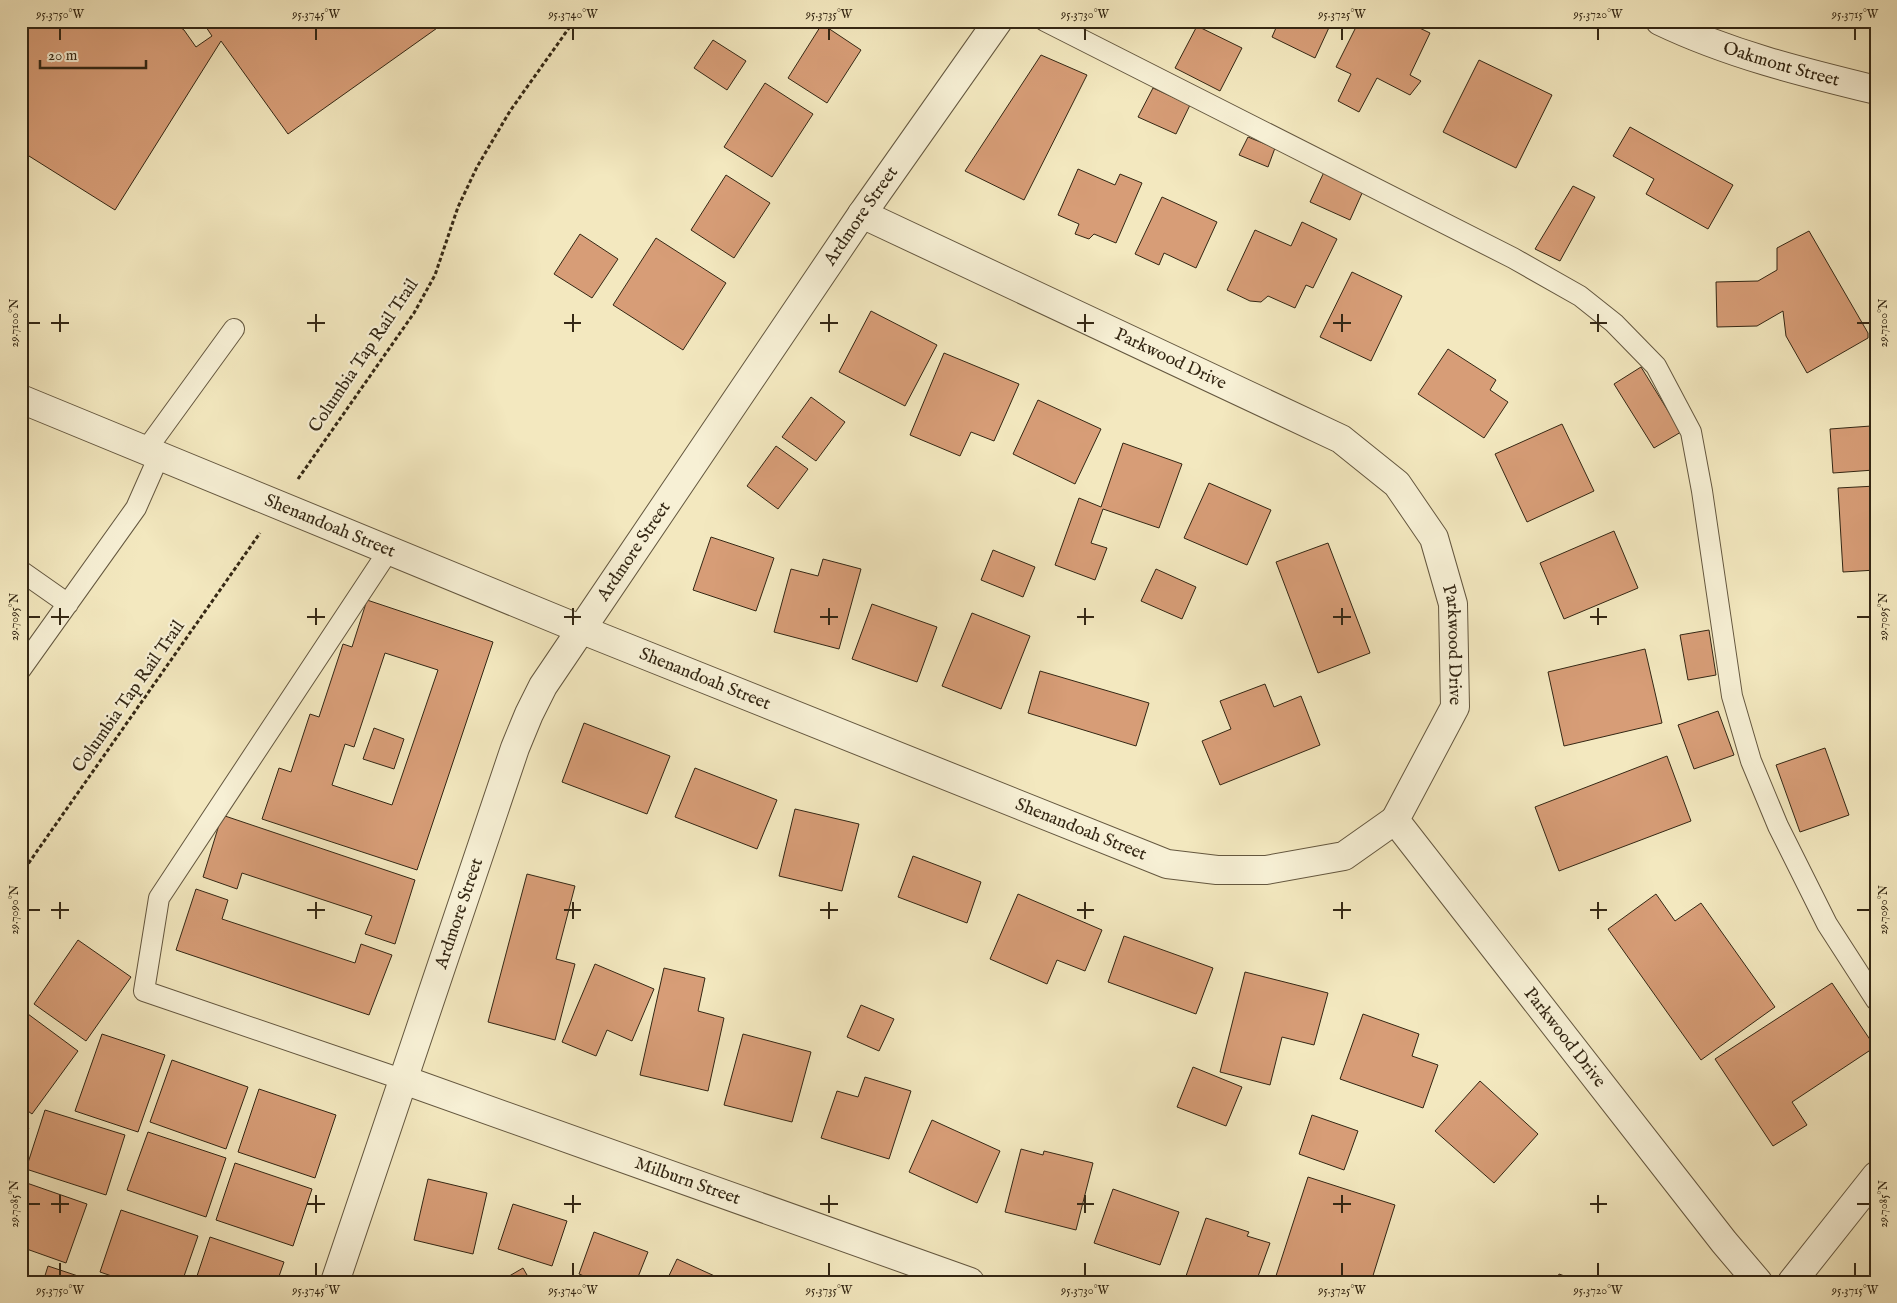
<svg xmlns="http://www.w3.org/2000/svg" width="1897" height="1303" font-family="'IM FELL English',serif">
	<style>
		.building { fill: #d79d77; stroke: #342714; fill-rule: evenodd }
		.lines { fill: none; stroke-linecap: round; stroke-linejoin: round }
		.service-casing { stroke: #64573f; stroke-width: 22 }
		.minor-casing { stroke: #64573f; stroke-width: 30 }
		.path { stroke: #342714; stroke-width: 3; stroke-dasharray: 4 2.5; stroke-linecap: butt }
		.service { stroke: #f7f0d5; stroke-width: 20 }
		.minor { stroke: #f7f0d5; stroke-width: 28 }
		.ticks { fill: none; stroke: #342714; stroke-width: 2 }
		.labels { text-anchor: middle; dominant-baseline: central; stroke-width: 4.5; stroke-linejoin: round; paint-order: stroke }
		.street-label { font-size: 18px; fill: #342714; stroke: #f7f0d5 }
		.neatline { fill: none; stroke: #342714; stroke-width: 2 }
		.ticks-label { font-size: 12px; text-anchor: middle; fill: #342714 }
	</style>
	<rect width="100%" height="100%" fill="#f3e8bf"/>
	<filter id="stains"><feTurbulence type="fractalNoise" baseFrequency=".004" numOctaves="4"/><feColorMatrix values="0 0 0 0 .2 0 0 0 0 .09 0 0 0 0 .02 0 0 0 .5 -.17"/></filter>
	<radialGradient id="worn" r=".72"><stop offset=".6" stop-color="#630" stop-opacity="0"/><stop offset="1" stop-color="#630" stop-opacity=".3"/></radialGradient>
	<path class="building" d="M21 21H171L184 30 196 47 212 36 202 21H447L288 134 221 41 115 210 21 151Z
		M1279 21H1332L1315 58 1272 37Z
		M1359 21H1405L1430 33 1410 75 1421 81 1410 95 1377 78 1359 112 1338 101 1351 74 1336 67Z
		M822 24 861 50 827 103 788 78Z
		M1197 26 1242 48 1220 91 1175 68Z
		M713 40 746 61 727 90 694 68Z
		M1041 55 1087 75 1024 200 965 171Z
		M1479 60 1552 95 1516 168 1443 132Z
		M765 83 813 114 772 177 724 147Z
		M1153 88 1190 105 1176 134 1138 117Z
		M1630 127 1733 185 1708 229 1646 194 1654 179 1613 156Z
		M1248 137 1275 148 1268 167 1239 155Z
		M1078 169 1115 185 1120 174 1142 183 1116 243 1094 234 1089 239 1075 234 1079 224 1058 215Z
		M1324 172 1363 191 1350 220 1310 202Z
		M726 175 770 203 734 258 691 230Z
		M1573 186 1595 197 1560 261 1535 249Z
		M1162 197 1217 222 1196 268 1164 253 1159 265 1135 254Z
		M1302 222 1337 239 1313 288 1306 285 1295 308 1268 296 1261 302 1250 301 1227 290 1255 230 1291 246Z
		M1809 231 1868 333V338L1807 373 1786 336 1783 311 1757 326 1717 327 1716 282 1758 281 1777 270V248Z
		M580 234 618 259 592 298 554 274Z
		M656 238 726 283 683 350 613 305Z
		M1352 272 1402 296 1371 361 1320 337Z
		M871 311 937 345 905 406 839 372Z
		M1448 349 1496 380 1490 390 1508 402 1484 438 1418 394Z
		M944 353 1019 384 994 441 971 432 960 456 910 435Z
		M1641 367 1681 432 1654 448 1614 384Z
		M811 397 845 422 816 461 782 437Z
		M1038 400 1101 429 1075 484 1013 454Z
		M1562 424 1594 491 1527 522 1495 454Z
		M1871 426 1874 470 1833 473 1830 429Z
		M1123 443 1182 464 1159 528 1103 509 1091 543 1107 548 1095 580 1055 565 1079 498 1101 507Z
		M776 446 808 469 778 509 747 486Z
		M1209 483 1271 510 1247 565 1184 538Z
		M1876 486V570L1843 572 1838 488Z
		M1614 531 1638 588 1564 619 1540 563Z
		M711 537 774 558 756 611 693 590Z
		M1328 543 1370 653 1318 673 1276 562Z
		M993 550 1035 567 1023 597 981 580Z
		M823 559 861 569 839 649 774 632 791 569 818 576Z
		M1156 569 1196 587 1182 619 1141 601Z
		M367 600 493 642 417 870 262 819 279 768 291 772 310 714 319 717 343 644 352 647ZM385 653 438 670 392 805 332 785 345 744 354 747Z
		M872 604 937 627 917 682 852 659Z
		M972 613 1030 636 1001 709 942 686Z
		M1709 630 1716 675 1688 680 1680 635Z
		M1645 649 1662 723 1564 746 1548 672Z
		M1040 671 1149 703 1136 746 1028 713Z
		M1265 684 1274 707 1301 696 1320 745 1220 785 1202 741 1231 729 1220 701Z
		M1718 711 1734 755 1694 769 1678 725Z
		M584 723 670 756 647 814 562 782Z
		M374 728 404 739 394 769 363 759Z
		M1825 748 1849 815 1800 832 1776 765Z
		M1667 756 1691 821 1559 871 1535 807Z
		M695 768 777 800 757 849 675 817Z
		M795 809 859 824 842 891 779 876Z
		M222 815 415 880 395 944 365 934 372 916 242 873 237 889 203 877Z
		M913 856 981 882 967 923 898 897Z
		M527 874 575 886 556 959 575 964 555 1040 488 1022Z
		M196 889 228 900 222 919 355 963 361 944 392 955 369 1015 176 950Z
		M1018 894 1102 930 1085 971 1057 960 1047 984 990 959Z
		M1656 894 1675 921 1701 903 1775 1007 1701 1060 1608 929Z
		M1124 936 1213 968 1196 1014 1108 982Z
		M78 940 131 977 86 1041 34 1004Z
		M595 964 654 989 632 1041 607 1030 596 1056 562 1042Z
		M664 968 705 978 698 1011 724 1018 708 1091 640 1075Z
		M1245 972 1328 993 1314 1045 1282 1037 1270 1085 1220 1072Z
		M1832 983 1875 1047 1792 1102 1807 1125 1773 1146 1715 1059Z
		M861 1005 894 1019 879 1051 847 1037Z
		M28 1014 78 1051 32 1114 21 1106V1023Z
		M1363 1014 1419 1034 1412 1056 1438 1065 1423 1108 1340 1079Z
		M102 1034 165 1055 138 1132 75 1111Z
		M743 1034 811 1052 792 1122 724 1105Z
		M172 1060 248 1087 226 1149 150 1122Z
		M1193 1067 1242 1087 1226 1126 1177 1107Z
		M865 1077 911 1091 889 1159 821 1138 837 1091 858 1097Z
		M1480 1081 1538 1134 1494 1183 1435 1131Z
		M259 1089 336 1115 315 1178 238 1152Z
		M45 1110 125 1135 106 1195 26 1169Z
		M1312 1115 1358 1131 1344 1170 1299 1154Z
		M932 1120 1000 1151 977 1203 909 1172Z
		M21 1123 29 1128 21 1139Z
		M148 1132 226 1158 206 1217 127 1190Z
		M1021 1149 1043 1155 1044 1151 1093 1163 1076 1230 1005 1212Z
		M235 1163 312 1189 293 1246 216 1220Z
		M1308 1177 1395 1205 1371 1282H1274Z
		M428 1179 487 1193 473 1254 414 1240Z
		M21 1181 87 1204 66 1263 21 1247Z
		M1113 1189 1179 1212 1160 1265 1094 1243Z
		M513 1204 567 1221 552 1266 498 1249Z
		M121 1210 198 1236 182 1282H129L100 1272Z
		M1206 1218 1249 1232 1247 1236 1270 1243 1256 1282H1204L1186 1276Z
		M594 1232 648 1252 636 1282H599L579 1274Z
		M210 1237 284 1262 277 1282H195Z
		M677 1259 728 1282H666Z
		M48 1266 96 1282H43Z
		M523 1268 531 1282H499Z
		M1559 1274 1581 1282H1556Z"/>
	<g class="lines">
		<g class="service-casing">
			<path id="service" d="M1045 21 1513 258 1580 296 1614 323 1656 366 1691 432 1702 491 1732 696 1751 761 1778 826 1827 924 1876 1000
				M146 450 234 329
				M389 550 159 898 144 991 404 1080
				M21 571 68 604
				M21 669 136 508 159 456"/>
		</g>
		<g class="minor-casing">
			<g id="minor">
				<path id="s1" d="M1660 21C1729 54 1802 72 1876 90"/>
				<path id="s2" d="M862 214 1341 439 1397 484 1434 538 1453 604 1455 707 1395 820 1724 1242 1758 1282"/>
				<path id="s3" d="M21 399 580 629 1167 864 1217 870H1266L1344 856 1395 820"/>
				<path id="s4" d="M404 1080 970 1282"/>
				<path id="s5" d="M335 1282 515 748 529 714 543 686 862 214 998 21"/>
				<path d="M1792 1282 1876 1176"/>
			</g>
		</g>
		<path class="path" d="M298 479 414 313 435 275 458 207 477 167 510 111 574 21
			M21 874 260 533"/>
		<use href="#service" class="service"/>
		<use href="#minor" class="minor"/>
	</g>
	<path class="ticks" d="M60 28V40M316 28V40M573 28V40M829 28V40M1085 28V40M1342 28V40M1598 28V40M1855 28V40M60 314V332M316 314V332M573 314V332M829 314V332M1085 314V332M1342 314V332M1598 314V332M28 323H40M51 323H69M307 323H325M564 323H581M820 323H838M1077 323H1094M1333 323H1351M1590 323H1607M1857 323H1870M60 608V625M316 608V625M573 608V625M829 608V625M1085 608V625M1342 608V625M1598 608V625M28 617H40M51 617H69M307 617H325M564 617H581M820 617H838M1077 617H1094M1333 617H1351M1590 617H1607M1857 617H1870M60 902V919M316 902V919M573 902V919M829 902V919M1085 902V919M1342 902V919M1598 902V919M28 910H40M51 910H69M307 910H325M564 910H581M820 910H838M1077 910H1094M1333 910H1351M1590 910H1607M1857 910H1870M60 1195V1213M316 1195V1213M573 1195V1213M829 1195V1213M1085 1195V1213M1342 1195V1213M1598 1195V1213M28 1204H40M51 1204H69M307 1204H325M564 1204H581M820 1204H838M1077 1204H1094M1333 1204H1351M1590 1204H1607M1857 1204H1870M60 1263V1276M316 1263V1276M573 1263V1276M829 1263V1276M1085 1263V1276M1342 1263V1276M1598 1263V1276M1855 1263V1276"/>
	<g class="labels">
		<g class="street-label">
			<text stroke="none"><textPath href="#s1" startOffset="129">Oakmont Street</textPath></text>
			<text stroke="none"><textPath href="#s5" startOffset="1199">Ardmore Street</textPath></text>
			<text transform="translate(364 356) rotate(-56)">Columbia Tap Rail Trail</text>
			<text stroke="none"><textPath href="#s2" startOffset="341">Parkwood Drive</textPath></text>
			<text stroke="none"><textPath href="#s3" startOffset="334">Shenandoah Street</textPath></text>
			<text stroke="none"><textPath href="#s5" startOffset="794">Ardmore Street</textPath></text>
			<text stroke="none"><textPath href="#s2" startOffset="776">Parkwood Drive</textPath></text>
			<text stroke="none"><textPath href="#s3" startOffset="739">Shenandoah Street</textPath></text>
			<text transform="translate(129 697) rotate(-55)">Columbia Tap Rail Trail</text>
			<text stroke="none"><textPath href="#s3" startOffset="1144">Shenandoah Street</textPath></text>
			<text stroke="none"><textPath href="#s5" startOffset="389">Ardmore Street</textPath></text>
			<text stroke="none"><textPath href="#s2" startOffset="1242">Parkwood Drive</textPath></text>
			<text stroke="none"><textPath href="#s4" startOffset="301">Milburn Street</textPath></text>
		</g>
	</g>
	<rect width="1897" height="1303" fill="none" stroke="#f3e8bf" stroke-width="55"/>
	<path d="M40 60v8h106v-8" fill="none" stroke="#342714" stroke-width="2.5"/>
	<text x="48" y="60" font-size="15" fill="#342714" stroke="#f7f0d5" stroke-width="4" paint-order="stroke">20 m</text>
	<rect x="28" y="28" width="1842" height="1248" class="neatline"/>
	<g class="ticks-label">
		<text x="60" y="18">95.3750°W</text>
		<text x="316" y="18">95.3745°W</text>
		<text x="573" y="18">95.3740°W</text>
		<text x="829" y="18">95.3735°W</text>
		<text x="1085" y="18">95.3730°W</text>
		<text x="1342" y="18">95.3725°W</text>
		<text x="1598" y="18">95.3720°W</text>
		<text x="1855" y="18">95.3715°W</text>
		<text transform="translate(14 323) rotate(-90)" y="4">29.7100°N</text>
		<text transform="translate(1883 323) rotate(-90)" y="4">29.7100°N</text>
		<text transform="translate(14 617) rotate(-90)" y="4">29.7095°N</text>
		<text transform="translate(1883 617) rotate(-90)" y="4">29.7095°N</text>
		<text transform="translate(14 910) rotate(-90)" y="4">29.7090°N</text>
		<text transform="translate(1883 910) rotate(-90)" y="4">29.7090°N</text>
		<text transform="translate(14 1204) rotate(-90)" y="4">29.7085°N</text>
		<text transform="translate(1883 1204) rotate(-90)" y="4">29.7085°N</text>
		<text x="60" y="1294">95.3750°W</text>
		<text x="316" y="1294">95.3745°W</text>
		<text x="573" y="1294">95.3740°W</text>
		<text x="829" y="1294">95.3735°W</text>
		<text x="1085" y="1294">95.3730°W</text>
		<text x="1342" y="1294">95.3725°W</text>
		<text x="1598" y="1294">95.3720°W</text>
		<text x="1855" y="1294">95.3715°W</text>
	</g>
	<rect width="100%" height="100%" filter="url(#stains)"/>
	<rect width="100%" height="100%" fill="url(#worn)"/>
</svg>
